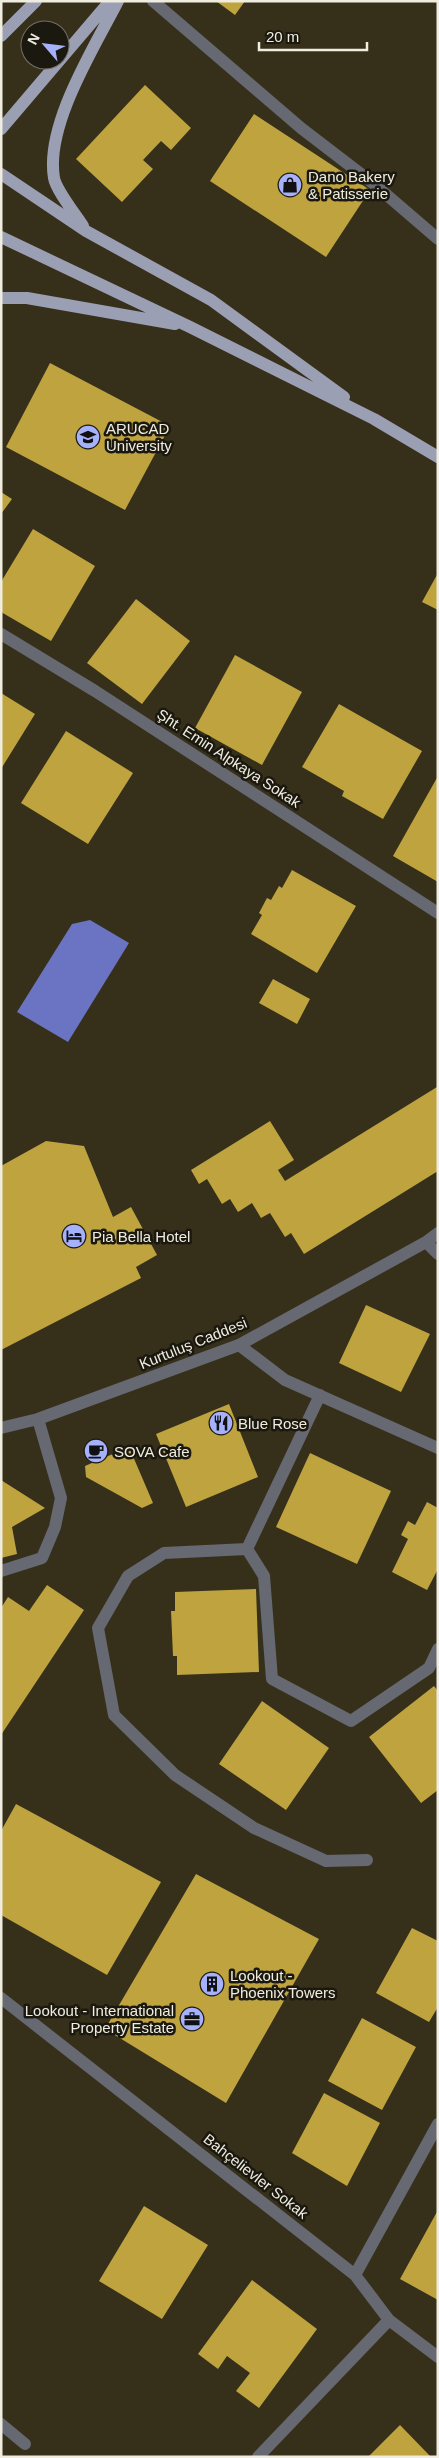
<svg xmlns="http://www.w3.org/2000/svg" width="439" height="2458" font-family="Arial,sans-serif">
	<style>
		.water { fill: #6b74c3 }
		.building { fill: #bea33f }
		.lines { fill: none; stroke-linecap: round; stroke-linejoin: round }
		.minor { stroke: #666872; stroke-width: 12 }
		.major { stroke: #9b9fb3; stroke-width: 12 }
		.labels { text-anchor: middle; dominant-baseline: central; stroke-width: 5; stroke-linejoin: round; paint-order: stroke }
		.poi-label { font-size: 15px; fill: #f0ede0; stroke: #1b180f; text-anchor: start }
		.street-label { font-size: 15px; fill: #f0ede0; stroke: #1b180f }
	</style>
	<rect width="100%" height="100%" fill="#36301b"/>
	<path class="water" d="M90 920 129 943 68 1042 17 1012 72 924Z"/>
	<path class="building" d="M216 1H245L235 15Z
		M145 85 191 128 171 150 161 141 143 160 153 169 122 202 76 159Z
		M254 114 370 190 326 257 210 181Z
		M50 363 170 426 125 510 6 447Z
		M1 492 12 499 1 514Z
		M33 529 95 566 51 641 1 612V582Z
		M438 573V610L422 602Z
		M136 599 190 641 142 704 87 663Z
		M235 655 302 692 262 765 195 728Z
		M1 693 35 714 1 769Z
		M339 704 422 751 383 819 342 796 344 791 302 767Z
		M66 731 133 773 88 844 21 803Z
		M438 776V882L393 856Z
		M292 870 356 906 317 973 251 934 262 915 259 913 267 898 271 900 279 886 282 888Z
		M273 979 310 999 297 1024 259 1003Z
		M437 1087 438 1171 304 1254 291 1233 285 1237 270 1213 261 1218 252 1203 238 1212 230 1199 222 1204 207 1179 199 1184 191 1170 270 1121 294 1160 278 1170 285 1181Z
		M46 1141 84 1146 113 1217 131 1207 157 1255 136 1267 141 1278 1 1350V1166Z
		M366 1305 430 1334 401 1392 339 1363Z
		M229 1404 258 1477 186 1507 156 1434Z
		M129 1447 153 1503 142 1508 86 1477 85 1466Z
		M310 1453 391 1491 357 1564 276 1527Z
		M1 1480 45 1508 12 1527 17 1554 1 1558Z
		M427 1502 438 1508V1569L427 1590 392 1572 408 1539 401 1535 408 1521 415 1525Z
		M47 1585 84 1610 1 1735V1608L8 1597 29 1611Z
		M256 1589 259 1672 177 1675V1656H173L171 1611H175V1592Z
		M434 1686 438 1691V1790L421 1803 369 1737Z
		M262 1701 329 1748 286 1810 219 1764Z
		M16 1804 161 1882 107 1975 1 1915V1831Z
		M196 1874 319 1939 226 2103 105 2029Z
		M412 1928 438 1941V2007L429 2022 376 1993Z
		M362 2018 416 2047 382 2110 328 2081Z
		M324 2093 380 2123 347 2186 292 2153Z
		M144 2206 208 2245 162 2319 99 2281Z
		M438 2210V2300L400 2279Z
		M252 2280 317 2329 259 2408 236 2391 250 2373 227 2356 218 2369 198 2354Z
		M400 2425 431 2457H368Z"/>
	<g class="lines">
		<path class="minor" d="M153 1 301 128 374 184 438 239
			M1 634 95 691 438 913
			M426 1242 438 1254
			M239 1345 285 1380 438 1448
			M320 1395 247 1549 164 1553 128 1576 98 1628 114 1715 175 1775 254 1828 326 1861 367 1860
			M1 1428 38 1419 239 1345 426 1242 438 1233
			M247 1549 264 1576 272 1679 351 1721 429 1668 438 1649
			M1 1571 42 1558 55 1527 61 1498 38 1419
			M1 1998 355 2275 389 2320 438 2357
			M355 2275 438 2124
			M1 2424 25 2444
			M258 2457 389 2320"/>
		<path class="major" d="M1 36 36 1
			M1 129 110 1
			M1 174 86 231 211 300 344 397
			M83 226C76 215 56 190 54 178 45 125 94 48 118 1
			M1 237 190 327 374 419 438 457
			M1 298H27L175 324"/>
	</g>
	<defs>
		<g id="shop-disc" transform="scale(1.25)"><circle r="9.5" fill="#a6b1fc" stroke="#1b180f"/><path d="M-5-2.5h2.3a2.7 3.5 0 0 1 5.4 0H5L5.5 6h-11ZM-1.5-2.5h3a1.5 2.3 0 0 0-3 0Z" fill="#111"/></g>
		<g id="university-disc" transform="scale(1.25)"><circle r="9.5" fill="#a6b1fc" stroke="#1b180f"/><path d="M0-5L7-2L0 1L-7-2ZM-4 1L0 2.5L4 1V4Q0 6-4 4Z" fill="#111"/></g>
		<g id="hotel-disc" transform="scale(1.25)"><circle r="9.5" fill="#a6b1fc" stroke="#1b180f"/><path d="M-6-4.5h1.5V1H6V5H4.5V3h-9V5H-6ZM-4 0a1.8 1.8 0 1 1 3.6 0ZM.5 0V-2.5h3Q6-2.5 6 0Z" fill="#111"/></g>
		<g id="restaurant-disc" transform="scale(1.25)"><circle r="9.5" fill="#a6b1fc" stroke="#1b180f"/><path d="M-5-6h1v4h1v-4h1v4h1v-4h1v5L-1.5 .5V6h-2V.5L-5-1ZM5-6V6H3V1.5H1.5Q1.5-4 5-6Z" fill="#111"/></g>
		<g id="cafe-disc" transform="scale(1.25)"><circle r="9.5" fill="#a6b1fc" stroke="#1b180f"/><path d="M-5.5-4.5H6V0H3Q3 3.5 0 3.5H-2.5Q-5.5 3.5-5.5 0ZM3-3.2v2h1.7v-2ZM-6 4.5H4V6H-6Z" fill="#111"/></g>
		<g id="building-disc" transform="scale(1.25)"><circle r="9.5" fill="#a6b1fc" stroke="#1b180f"/><path d="M-4-6H4V6H1V3H-1V6H-4ZM-2.5-4.3h1.7v1.8h-1.7ZM.8-4.3h1.7v1.8H.8ZM-2.5-1h1.7V.8h-1.7ZM.8-1h1.7V.8H.8Z" fill="#111"/></g>
		<g id="office-disc" transform="scale(1.25)"><circle r="9.5" fill="#a6b1fc" stroke="#1b180f"/><path d="M-6-3h4V-5.5h4V-3h4V5H-6ZM-1-4.5V-3h2v-1.5ZM-6 0V1H6V0Z" fill="#111"/></g>
	</defs>
	<g fill-rule="evenodd">
		<use href="#shop-disc" x="290" y="185"/>
		<use href="#university-disc" x="88" y="437"/>
		<use href="#hotel-disc" x="74" y="1236"/>
		<use href="#restaurant-disc" x="221" y="1423"/>
		<use href="#cafe-disc" x="96" y="1451"/>
		<use href="#building-disc" x="212" y="1984"/>
		<use href="#office-disc" x="192" y="2019"/>
	</g>
	<g class="labels">
		<g class="poi-label">
			<text x="308" y="176">Dano Bakery<tspan x="308" dy="17">&amp; Patisserie</tspan></text>
			<text x="106" y="428">ARUCAD<tspan x="106" dy="17">University</tspan></text>
			<text x="92" y="1236">Pia Bella Hotel</text>
			<text x="238" y="1423">Blue Rose</text>
			<text x="114" y="1451">SOVA Cafe</text>
			<text x="230" y="1975">Lookout -<tspan x="230" dy="17">Phoenix Towers</tspan></text>
			<text x="174" y="2010" text-anchor="end">Lookout - International<tspan x="174" dy="17">Property Estate</tspan></text>
		</g>
		<g class="street-label">
			<text transform="translate(229 758) rotate(33)">Şht. Emin Alpkaya Sokak</text>
			<text transform="translate(193 1343) rotate(-22)">Kurtuluş Caddesi</text>
			<text transform="translate(256 2176) rotate(38)">Bahçelievler Sokak</text>
		</g>
	</g>
	<rect width="439" height="2458" fill="none" stroke="#f0ede0" stroke-width="5"/>
	<g transform="translate(45 45) rotate(298)"><circle r="24" fill="#1b180f" stroke="#706d63"/>
	<path d="M0-4L9 19L0 12L-9 19Z" fill="#a6b1fc"/>
	<text y="-8" font-size="14" font-weight="bold" text-anchor="middle" fill="#f0ede0">N</text>
	</g>
	<path d="M259 42v8h108v-8" fill="none" stroke="#f0ede0" stroke-width="2.5"/>
	<text x="266" y="42" font-size="15" fill="#f0ede0" stroke="#1b180f" stroke-width="4" paint-order="stroke">20 m</text>
</svg>
